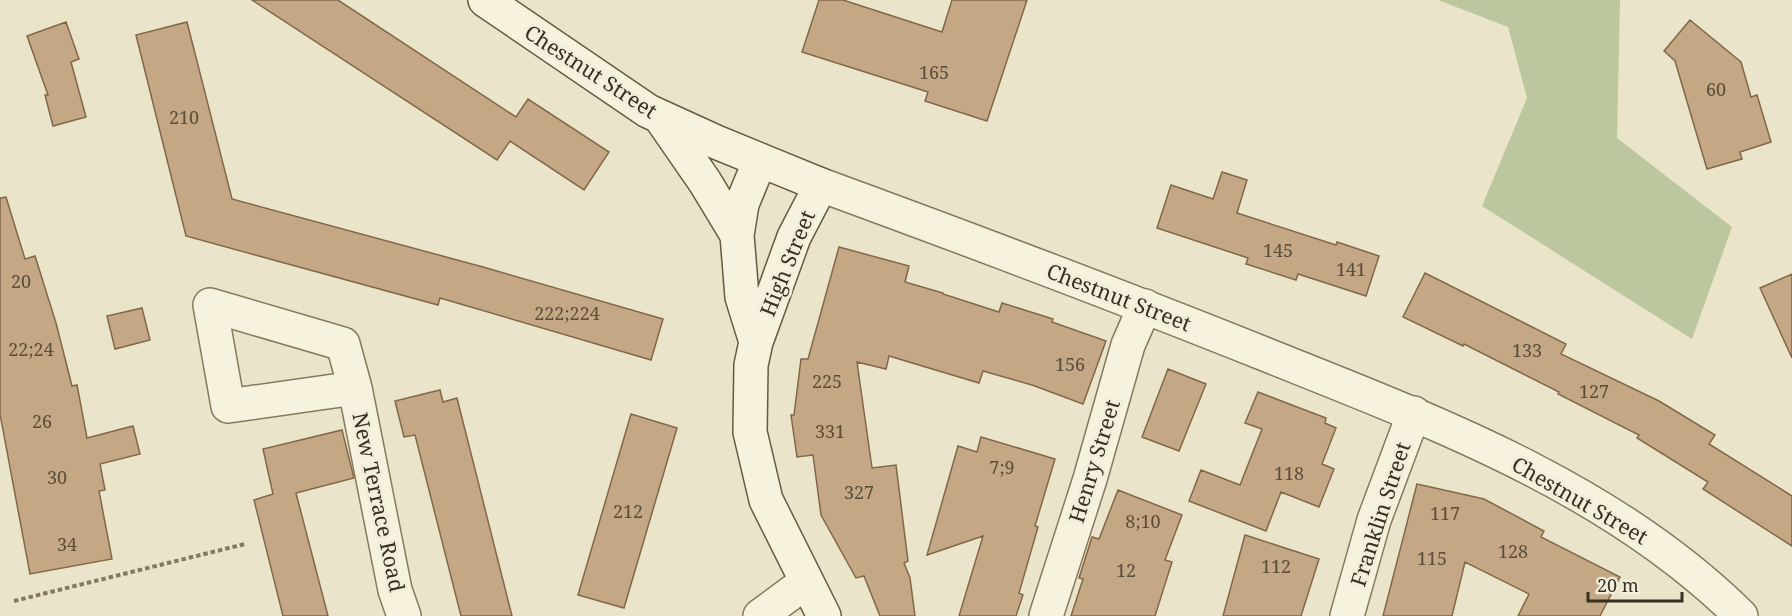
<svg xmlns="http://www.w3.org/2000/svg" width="1792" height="616" font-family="'Noto Serif',serif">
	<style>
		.green { fill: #bdc79f }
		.building { fill: #c4a784; stroke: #826749; stroke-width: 1.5 }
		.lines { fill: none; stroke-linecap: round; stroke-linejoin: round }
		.minor-casing { stroke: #857960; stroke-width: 36 }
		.tertiary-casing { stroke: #857960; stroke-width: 36 }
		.secondary-casing { stroke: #675a43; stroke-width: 36 }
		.path { stroke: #857960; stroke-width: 4; stroke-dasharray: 4.5 3; stroke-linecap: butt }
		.minor { stroke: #f6f2dd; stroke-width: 33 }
		.tertiary { stroke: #f6f2dd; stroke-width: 33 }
		.secondary { stroke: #f6f2dd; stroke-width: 33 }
		.labels { text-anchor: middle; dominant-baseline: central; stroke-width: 6; stroke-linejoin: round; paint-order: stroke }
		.number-label { font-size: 18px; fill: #5a4d3a }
		.street-label { font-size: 21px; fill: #372f22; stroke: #f2eed9 }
	</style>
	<rect width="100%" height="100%" fill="#eae5ca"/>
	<path class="green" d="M1438 0H1620L1617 138 1732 227 1692 339 1482 206 1527 98 1508 27Z"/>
	<path class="building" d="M252 0H338L516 117 528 99 609 152 584 190 510 141 497 160Z
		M819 0H843L942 32 952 0H1027L987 121 925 101 928 92 802 52Z
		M1690 20 1741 62 1751 97 1757 95 1771 142 1740 152 1742 159 1707 169 1675 61 1664 51Z
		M66 22 79 59 71 62 86 117 53 126 45 95H48L27 36Z
		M187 22 232 199 483 267 663 319 651 360 440 298 438 305 186 236 136 35Z
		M1222 172 1247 180 1237 213 1336 245 1337 242 1379 256 1366 296 1298 274 1296 280 1246 264 1248 258 1157 228 1171 185 1213 199Z
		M6 197 25 259 35 256 56 323 72 386 77 385 87 438 133 426 140 454 100 464 105 490 99 491 112 559 30 574 0 414V198Z
		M839 247 909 266 905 282 943 293V294L999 312 1002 303 1053 319 1052 322 1106 341 1083 404 1032 385 983 371 979 383 889 356 886 369 857 362 872 468 896 465 908 561 904 563 910 578 915 616H880L864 576 856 578 821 515 813 455 797 457 791 415H794L801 359H808Z
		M1425 273 1566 344 1561 354 1659 401 1715 435 1709 444 1792 496V546L1703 489 1708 482 1637 438 1639 435 1558 394 1559 392 1464 344 1463 346 1403 317Z
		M1792 274V358L1760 288Z
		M142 308 150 340 115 349 107 316Z
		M1168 369 1206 384 1179 451 1142 437Z
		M440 390 443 402 457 398 512 616H461L415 435 404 437 395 401Z
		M1258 392 1326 418 1325 423 1336 428 1322 464 1334 469 1319 507 1281 492 1266 531 1189 501 1201 470 1240 485 1262 429 1245 423Z
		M631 414 677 428 624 608 578 595Z
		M342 430 354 478 296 493 328 616H283L254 500 273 494 263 449Z
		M981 437 1055 459 1035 526 1038 527 1019 593 1023 595 1016 616H959L983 536 927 555 958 446 977 452Z
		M1417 484 1484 499 1544 531 1541 537 1620 577 1600 616H1518L1529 594 1465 562 1452 616H1383Z
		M1118 490 1182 515 1165 560 1172 562 1155 616H1071L1083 579 1079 578 1092 537 1099 539Z
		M1245 535 1319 559 1301 616H1223Z"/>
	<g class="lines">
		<g class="minor-casing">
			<path id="minor" d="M210 305 343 344 355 388 228 406Z
				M355 388 395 590 404 616
				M1046 616 1090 479 1128 345 1145 306
				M1347 616 1374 520 1414 413"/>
		</g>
		<g class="tertiary-casing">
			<path id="tertiary" d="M821 185C971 240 1120 296 1267 355 1434 422 1611 487 1741 616
				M760 616 806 582"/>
		</g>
		<g class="secondary-casing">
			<path id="secondary" d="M485 0 648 111 716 142 821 185 794 237 756 342 751 365 750 432 766 500 824 616
				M660 117 705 182 737 235
				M756 342 742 297 737 235 742 204 760 160"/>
		</g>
		<path class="path" d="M14 601 245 544"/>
		<use href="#minor" class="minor"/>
		<use href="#tertiary" class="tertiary"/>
		<use href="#secondary" class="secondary"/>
	</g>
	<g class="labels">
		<g class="number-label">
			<text x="934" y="72">165</text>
			<text x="1716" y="89">60</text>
			<text x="184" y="117">210</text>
			<text x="1278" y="250">145</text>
			<text x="1351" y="269">141</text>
			<text x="21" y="281">20</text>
			<text x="567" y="313">222;224</text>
			<text x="31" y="349">22;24</text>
			<text x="1527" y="350">133</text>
			<text x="1070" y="364">156</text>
			<text x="827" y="381">225</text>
			<text x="1594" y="391">127</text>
			<text x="42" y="421">26</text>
			<text x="830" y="431">331</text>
			<text x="1002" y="467">7;9</text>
			<text x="1289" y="473">118</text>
			<text x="57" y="477">30</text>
			<text x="859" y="492">327</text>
			<text x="628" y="511">212</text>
			<text x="1445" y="513">117</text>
			<text x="1143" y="521">8;10</text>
			<text x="67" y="544">34</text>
			<text x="1513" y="551">128</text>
			<text x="1432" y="558">115</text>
			<text x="1276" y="566">112</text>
			<text x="1126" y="570">12</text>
		</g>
		<g class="street-label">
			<text transform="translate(591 71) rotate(33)">Chestnut Street</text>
			<text transform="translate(787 263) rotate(-68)">High Street</text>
			<text transform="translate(1119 297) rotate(21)">Chestnut Street</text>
			<text transform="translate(1094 461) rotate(-73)">Henry Street</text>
			<text transform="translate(1580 500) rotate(30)">Chestnut Street</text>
			<text transform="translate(379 502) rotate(78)">New Terrace Road</text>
			<text transform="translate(1380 514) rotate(-72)">Franklin Street</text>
		</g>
	</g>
	<path d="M1588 592v9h94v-9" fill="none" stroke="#372f22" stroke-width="3"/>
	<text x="1597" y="592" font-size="18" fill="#372f22" stroke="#f2eed9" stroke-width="4.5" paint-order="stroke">20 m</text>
</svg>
